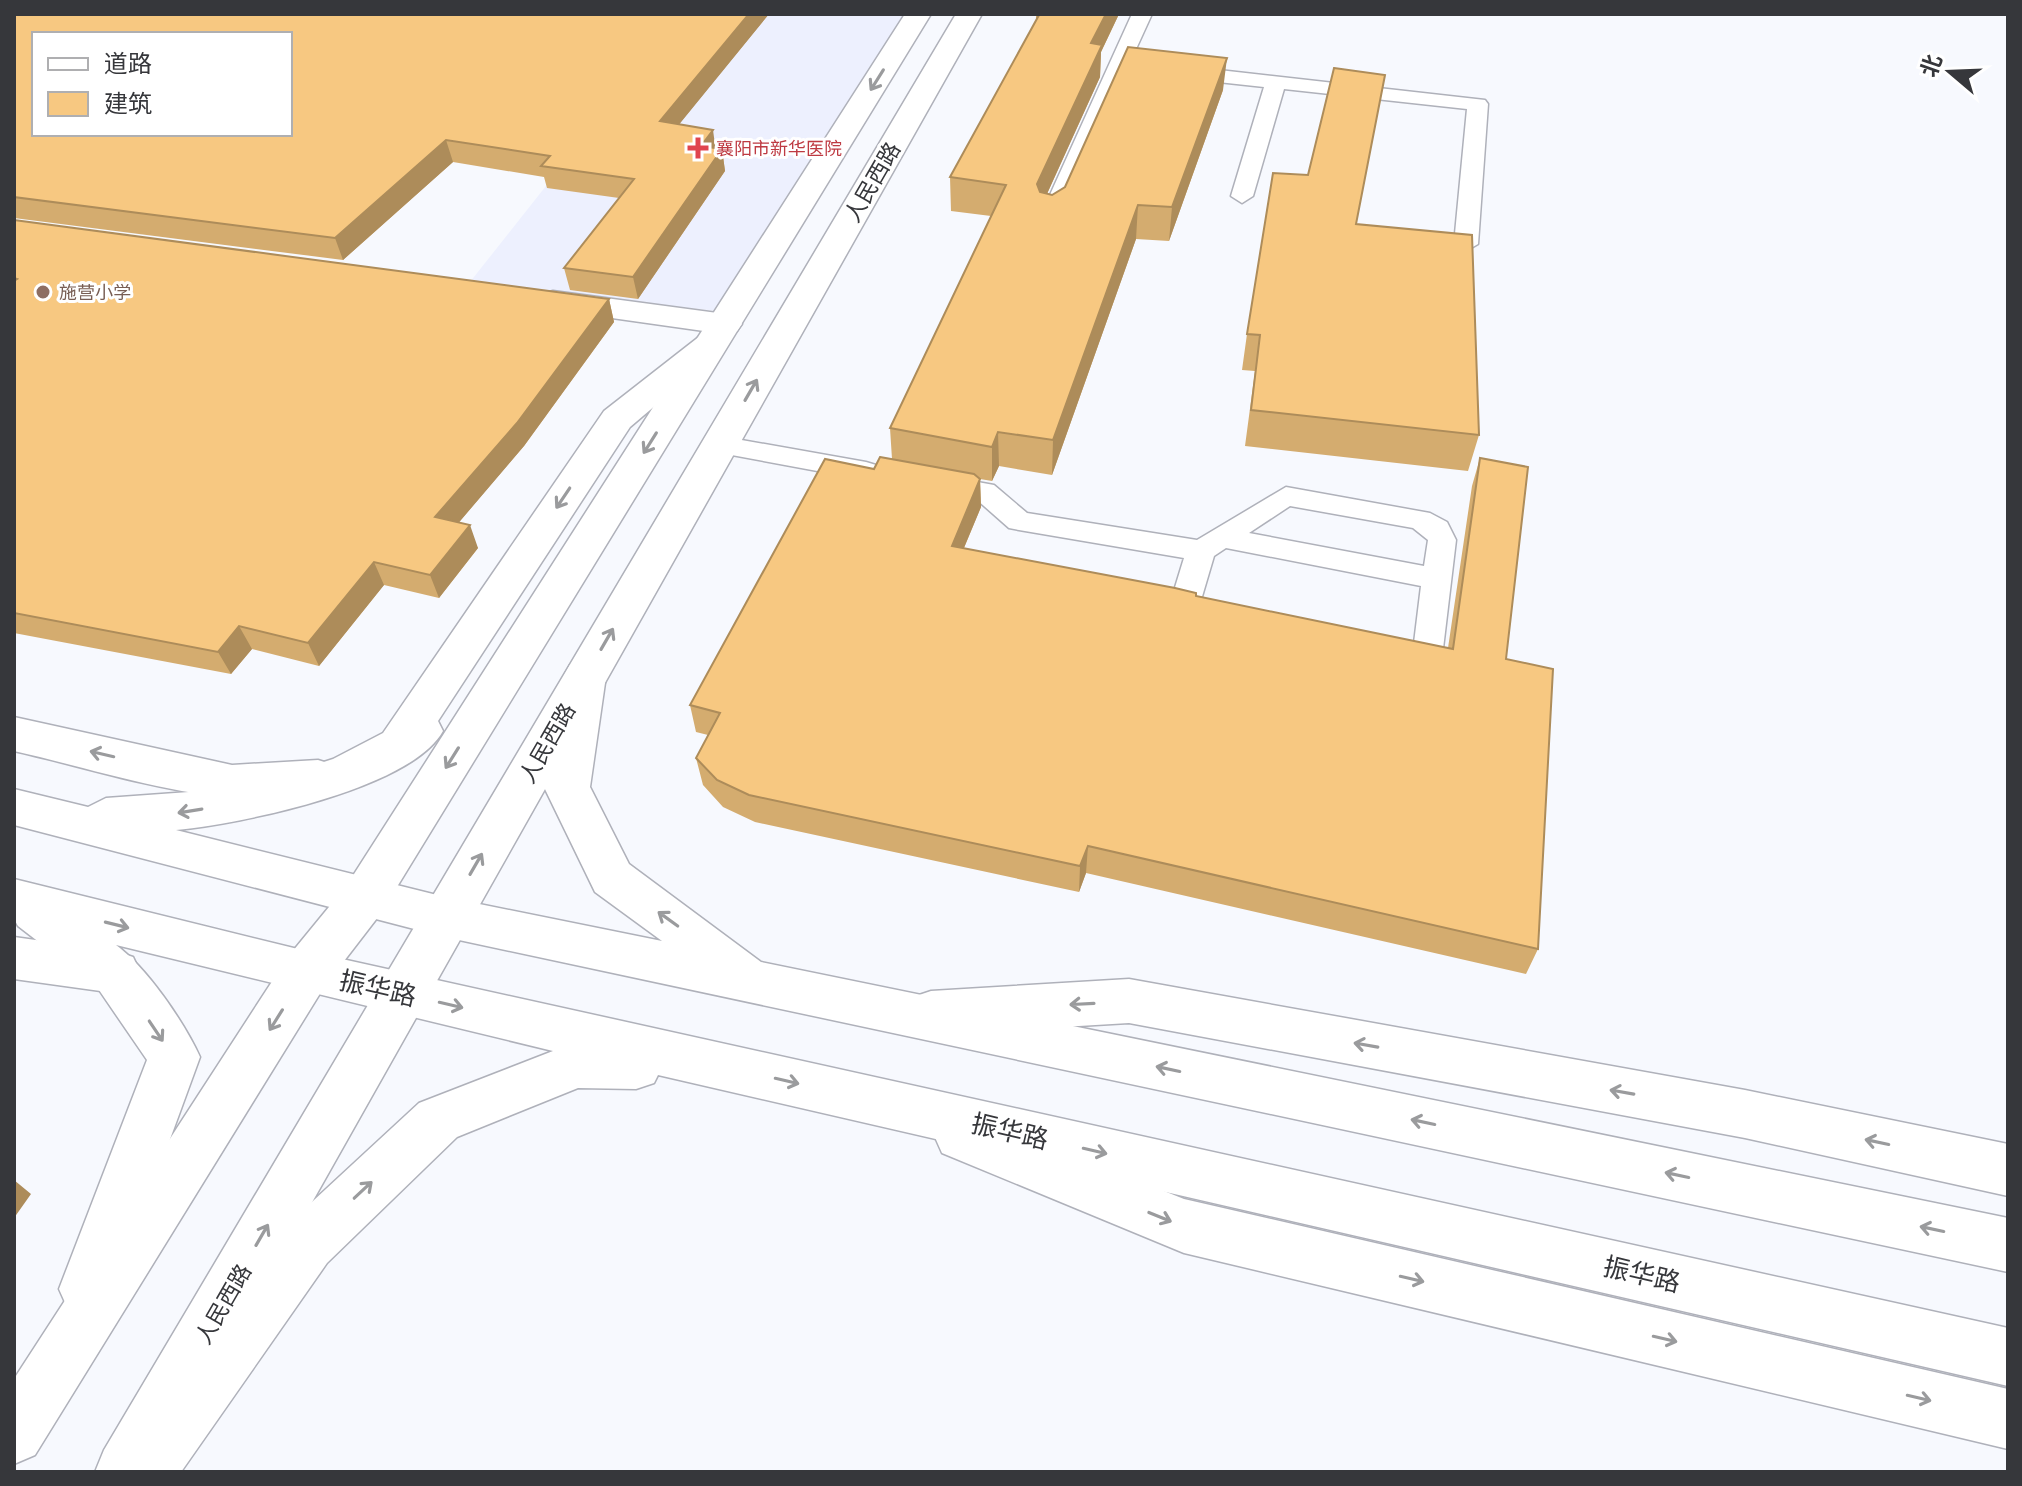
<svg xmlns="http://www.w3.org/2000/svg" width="2022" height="1486" font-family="'PT Sans','Noto Sans SC',sans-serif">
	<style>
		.built { fill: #edf0fe }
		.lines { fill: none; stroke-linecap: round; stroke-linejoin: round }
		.service-casing { stroke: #afb1ba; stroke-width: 3 }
		.minor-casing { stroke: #afb1ba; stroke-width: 3 }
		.tertiary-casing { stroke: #afb1ba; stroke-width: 3 }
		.secondary-casing { stroke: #afb1ba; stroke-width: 3 }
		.primary-casing { stroke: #afb1ba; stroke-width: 3 }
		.service { fill: #fff; fill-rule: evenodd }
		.minor { fill: #fff; fill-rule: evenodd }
		.tertiary { fill: #fff; fill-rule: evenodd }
		.secondary { fill: #fff; fill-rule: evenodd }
		.primary { fill: #fff; fill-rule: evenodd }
		.wall { fill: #d4ac6f }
		.shaded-wall { fill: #ad8c5a }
		.building { fill: #f7c881; stroke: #ad8c5a; stroke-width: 2; fill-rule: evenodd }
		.oneway { stroke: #9a9b9d }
		.health-dot { fill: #e0444e; stroke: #fff; stroke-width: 3 }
		.education-dot { fill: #8d6e63; stroke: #fff; stroke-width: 3 }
		.labels { text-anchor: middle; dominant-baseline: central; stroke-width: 6; stroke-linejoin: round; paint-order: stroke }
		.far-health-label { font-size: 18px; fill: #be3a42; stroke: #fff; text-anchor: start }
		.far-education-label { font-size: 18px; fill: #785e54; stroke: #fff; text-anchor: start }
		.street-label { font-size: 22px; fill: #36373b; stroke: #fff }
		.near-street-label { font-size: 26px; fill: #36373b; stroke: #fff }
	</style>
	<rect width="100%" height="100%" fill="#f7f9fe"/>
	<path class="built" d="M682 14H904L716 311 470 282Z"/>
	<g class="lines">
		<g class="service-casing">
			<path id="service" d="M1132 14H1152L1131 60 1485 100 1488 104 1478 244 1466 251 1454 244 1467 109 1284 89 1253 196 1242 203 1231 196 1264 87 1126 72 1061 219 1050 226 1042 224 1039 219Z
				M719 436 866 462 876 465 880 471 876 477 866 480 710 451 706 445 710 439Z
				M939 475 994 485 1027 513 1197 540 1286 487 1430 513 1447 522 1456 540 1442 657 1438 665 1427 668 1386 659 1382 651 1386 643 1397 640 1414 643 1421 586 1226 548 1214 556 1201 600 1221 606 1225 613 1221 620 1210 624 1174 614 1169 607 1184 558 1019 530 1009 528 976 499 929 490 925 484 929 478ZM1290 506 1413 528 1428 540 1424 566 1249 533Z"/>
		</g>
		<g class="minor-casing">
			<path id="minor" d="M553 291 725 314 737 317 742 324 737 331 725 334 541 308 536 301 541 294Z"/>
		</g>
		<g class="tertiary-casing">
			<path id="tertiary" d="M14 717 232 765 318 760 334 765 340 777 334 789C240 820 109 772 14 751Z
				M14 937 115 951 133 957 140 972 133 987 115 993 14 979Z
				M1129 979 1745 1090 2008 1144V1196L1745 1138 1129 1023 931 1035 913 1029 906 1013 913 997 931 991Z
				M961 1110 1184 1199 2008 1389V1449L1184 1253 942 1153 934 1135 942 1117Z"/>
		</g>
		<g class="secondary-casing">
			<path id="secondary" d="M712 333 724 336 729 343 630 427 438 721 443 731C411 789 240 824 176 830L445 897 662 941 595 892 544 787 564 676 570 665 585 660 600 665 606 676 590 787 629 864 761 962 2008 1218V1272L445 937 14 825V789L88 807 106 798 189 792 271 779 333 759 383 733 604 411 700 336Z
				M14 879 306 951 2008 1328V1386L658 1075 654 1083 636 1089 578 1088 457 1137 327 1263 181 1472H113L122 1450 287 1225 419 1103 553 1051 116 945C147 968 184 1022 200 1057L108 1309 88 1318 68 1309 59 1289 147 1060 97 987 18 926 14 919Z"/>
		</g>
		<g class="primary-casing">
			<path id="primary" d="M905 14H931L381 913 324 987 35 1455 14 1464V1379L288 957 347 885Z
				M956 14H982L160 1472H95L104 1450Z"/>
		</g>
		<use href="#service" class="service"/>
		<use href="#minor" class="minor"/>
		<use href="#tertiary" class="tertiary"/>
		<use href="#secondary" class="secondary"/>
		<use href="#primary" class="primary"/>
	</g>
	<path class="wall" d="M14 14H769L679 124 716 148 722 149 725 171 638 299 570 290 564 268 619 198 547 188 544 177 453 162 343 260 14 218Z
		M1036 14H1119L1101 52 1100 77 1047 194 1052 195 1223 90 1169 241 1136 239 1052 475 999 466 992 481 980 479 981 507 964 548 1448 648 1472 486 1480 458 1506 659 1538 949 1526 974 1086 873 1079 892 755 822 723 807 703 785 696 758 708 735 696 732 690 705 874 469 892 459 890 428 991 216 951 211 950 177 1036 21Z
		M14 220 609 299 614 322 524 446 459 522 478 548 439 598 384 585 319 666 252 649 231 674 14 633Z
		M1356 224 1479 435 1468 471 1245 446 1255 371 1242 370 1247 334Z"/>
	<path class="shaded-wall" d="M749 14H769L664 143 660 121Z
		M1106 14H1119L1101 52 1100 77 1036 218 1037 184 1091 43Z
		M1227 58 1223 90 1169 241 1172 207Z
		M713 130 716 152 701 146Z
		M446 140 453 162 343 260 335 238Z
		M722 149 725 171 638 299 633 277Z
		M1138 205 1136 239 1052 475 1053 440Z
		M609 299 614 322 524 446 444 540 435 517Z
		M998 432 999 466 992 481V447Z
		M980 479 981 507 953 574 952 546Z
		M470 525 478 548 439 598 430 575Z
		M374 562 384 585 319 666 308 643Z
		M239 626 252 649 231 674 218 652Z
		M1088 846 1086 873 1079 892 1080 866Z
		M14 1180 31 1194 14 1218Z"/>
	<path class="building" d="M14 14H749L660 121 713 130 701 146 722 149 633 277 564 268 634 179 541 166 550 156 446 140 335 238 14 197ZM34 34H290V134H34Z
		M1036 14H1106L1091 43 1102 45 1037 184 1040 192 1052 195 1065 187 1128 47 1227 58 1172 207 1138 205 1053 440 998 432 992 447 890 428 1006 185 950 177 1039 15Z
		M1334 68 1385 75 1356 224 1472 235 1479 435 1251 410 1260 335 1247 334 1273 173 1308 175Z
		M14 220 609 299 517 423 435 517 470 525 430 575 374 562 308 643 239 626 218 652 14 613V281L17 279 14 278Z
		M880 457 974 474 980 479 952 546 1175 588 1196 593V596L1453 649 1480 458 1528 467 1506 659 1553 669 1538 949 1088 846 1080 866 749 795 717 780 696 758 720 713 690 705 825 459 874 469Z"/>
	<defs><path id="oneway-shaft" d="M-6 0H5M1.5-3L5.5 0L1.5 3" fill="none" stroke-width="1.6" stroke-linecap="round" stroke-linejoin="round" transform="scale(2)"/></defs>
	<g class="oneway">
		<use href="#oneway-shaft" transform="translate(877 80) rotate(122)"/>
		<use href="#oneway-shaft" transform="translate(751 390) rotate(-60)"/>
		<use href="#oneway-shaft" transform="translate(650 443) rotate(122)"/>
		<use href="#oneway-shaft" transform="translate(563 498) rotate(124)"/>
		<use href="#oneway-shaft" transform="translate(607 639) rotate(-60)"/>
		<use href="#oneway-shaft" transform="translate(102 754) rotate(-167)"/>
		<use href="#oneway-shaft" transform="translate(452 758) rotate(122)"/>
		<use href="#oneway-shaft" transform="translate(190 811) rotate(171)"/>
		<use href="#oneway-shaft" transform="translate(476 864) rotate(-60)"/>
		<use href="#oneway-shaft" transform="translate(668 919) rotate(-144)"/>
		<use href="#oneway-shaft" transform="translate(117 925) rotate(14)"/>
		<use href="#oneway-shaft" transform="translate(1082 1004) rotate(177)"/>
		<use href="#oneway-shaft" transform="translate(451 1005) rotate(13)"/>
		<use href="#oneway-shaft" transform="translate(276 1020) rotate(122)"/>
		<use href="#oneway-shaft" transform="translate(156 1031) rotate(56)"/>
		<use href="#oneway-shaft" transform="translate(1366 1045) rotate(-170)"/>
		<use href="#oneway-shaft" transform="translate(1168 1069) rotate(-168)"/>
		<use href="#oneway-shaft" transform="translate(787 1081) rotate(13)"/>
		<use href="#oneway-shaft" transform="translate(1622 1092) rotate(-170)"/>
		<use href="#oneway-shaft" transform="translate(1423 1122) rotate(-168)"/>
		<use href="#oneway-shaft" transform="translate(1877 1142) rotate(-168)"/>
		<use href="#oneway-shaft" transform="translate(1095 1151) rotate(13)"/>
		<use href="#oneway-shaft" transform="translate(1677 1175) rotate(-168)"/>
		<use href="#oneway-shaft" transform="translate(363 1190) rotate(-43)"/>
		<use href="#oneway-shaft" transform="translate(1160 1217) rotate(22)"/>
		<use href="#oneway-shaft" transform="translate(1932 1229) rotate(-168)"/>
		<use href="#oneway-shaft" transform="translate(262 1235) rotate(-60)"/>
		<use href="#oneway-shaft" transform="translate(1412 1279) rotate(13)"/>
		<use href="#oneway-shaft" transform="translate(1665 1339) rotate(13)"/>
		<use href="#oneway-shaft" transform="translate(1919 1398) rotate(13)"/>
	</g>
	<path class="health-dot" d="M694 136h8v8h8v8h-8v8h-8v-8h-8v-8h8z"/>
	<circle class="education-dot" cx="43" cy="292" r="8"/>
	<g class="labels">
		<g class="far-health-label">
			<text x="716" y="148">襄阳市新华医院</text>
		</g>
		<g class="far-education-label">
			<text x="59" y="292">施营小学</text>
		</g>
		<g class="street-label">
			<text transform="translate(872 182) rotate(-60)">人民西路</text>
			<text transform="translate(547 743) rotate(-60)">人民西路</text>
			<text transform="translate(223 1304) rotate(-60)">人民西路</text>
		</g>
		<g class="near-street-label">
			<text transform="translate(378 988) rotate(13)">振华路</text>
			<text transform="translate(1010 1131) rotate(13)">振华路</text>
			<text transform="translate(1642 1274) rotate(13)">振华路</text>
		</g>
	</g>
	<rect width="2022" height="1486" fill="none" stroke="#36373b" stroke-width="32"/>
	<rect x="32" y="32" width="260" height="104" fill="#ffffff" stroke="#afafb1" stroke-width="2"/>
	<rect x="48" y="58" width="40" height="12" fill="#ffffff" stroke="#afafb1" stroke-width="2"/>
	<text x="104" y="72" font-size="24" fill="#36373b">道路</text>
	<rect x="48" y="92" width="40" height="24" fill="#f7c881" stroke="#afafb1" stroke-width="2"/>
	<text x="104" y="112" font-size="24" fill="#36373b">建筑</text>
	<g transform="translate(1950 72) rotate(289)" stroke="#ffffff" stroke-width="6" paint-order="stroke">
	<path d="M0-6L14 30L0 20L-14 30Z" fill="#36373b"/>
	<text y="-12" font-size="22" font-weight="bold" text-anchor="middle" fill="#36373b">北</text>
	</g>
</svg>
